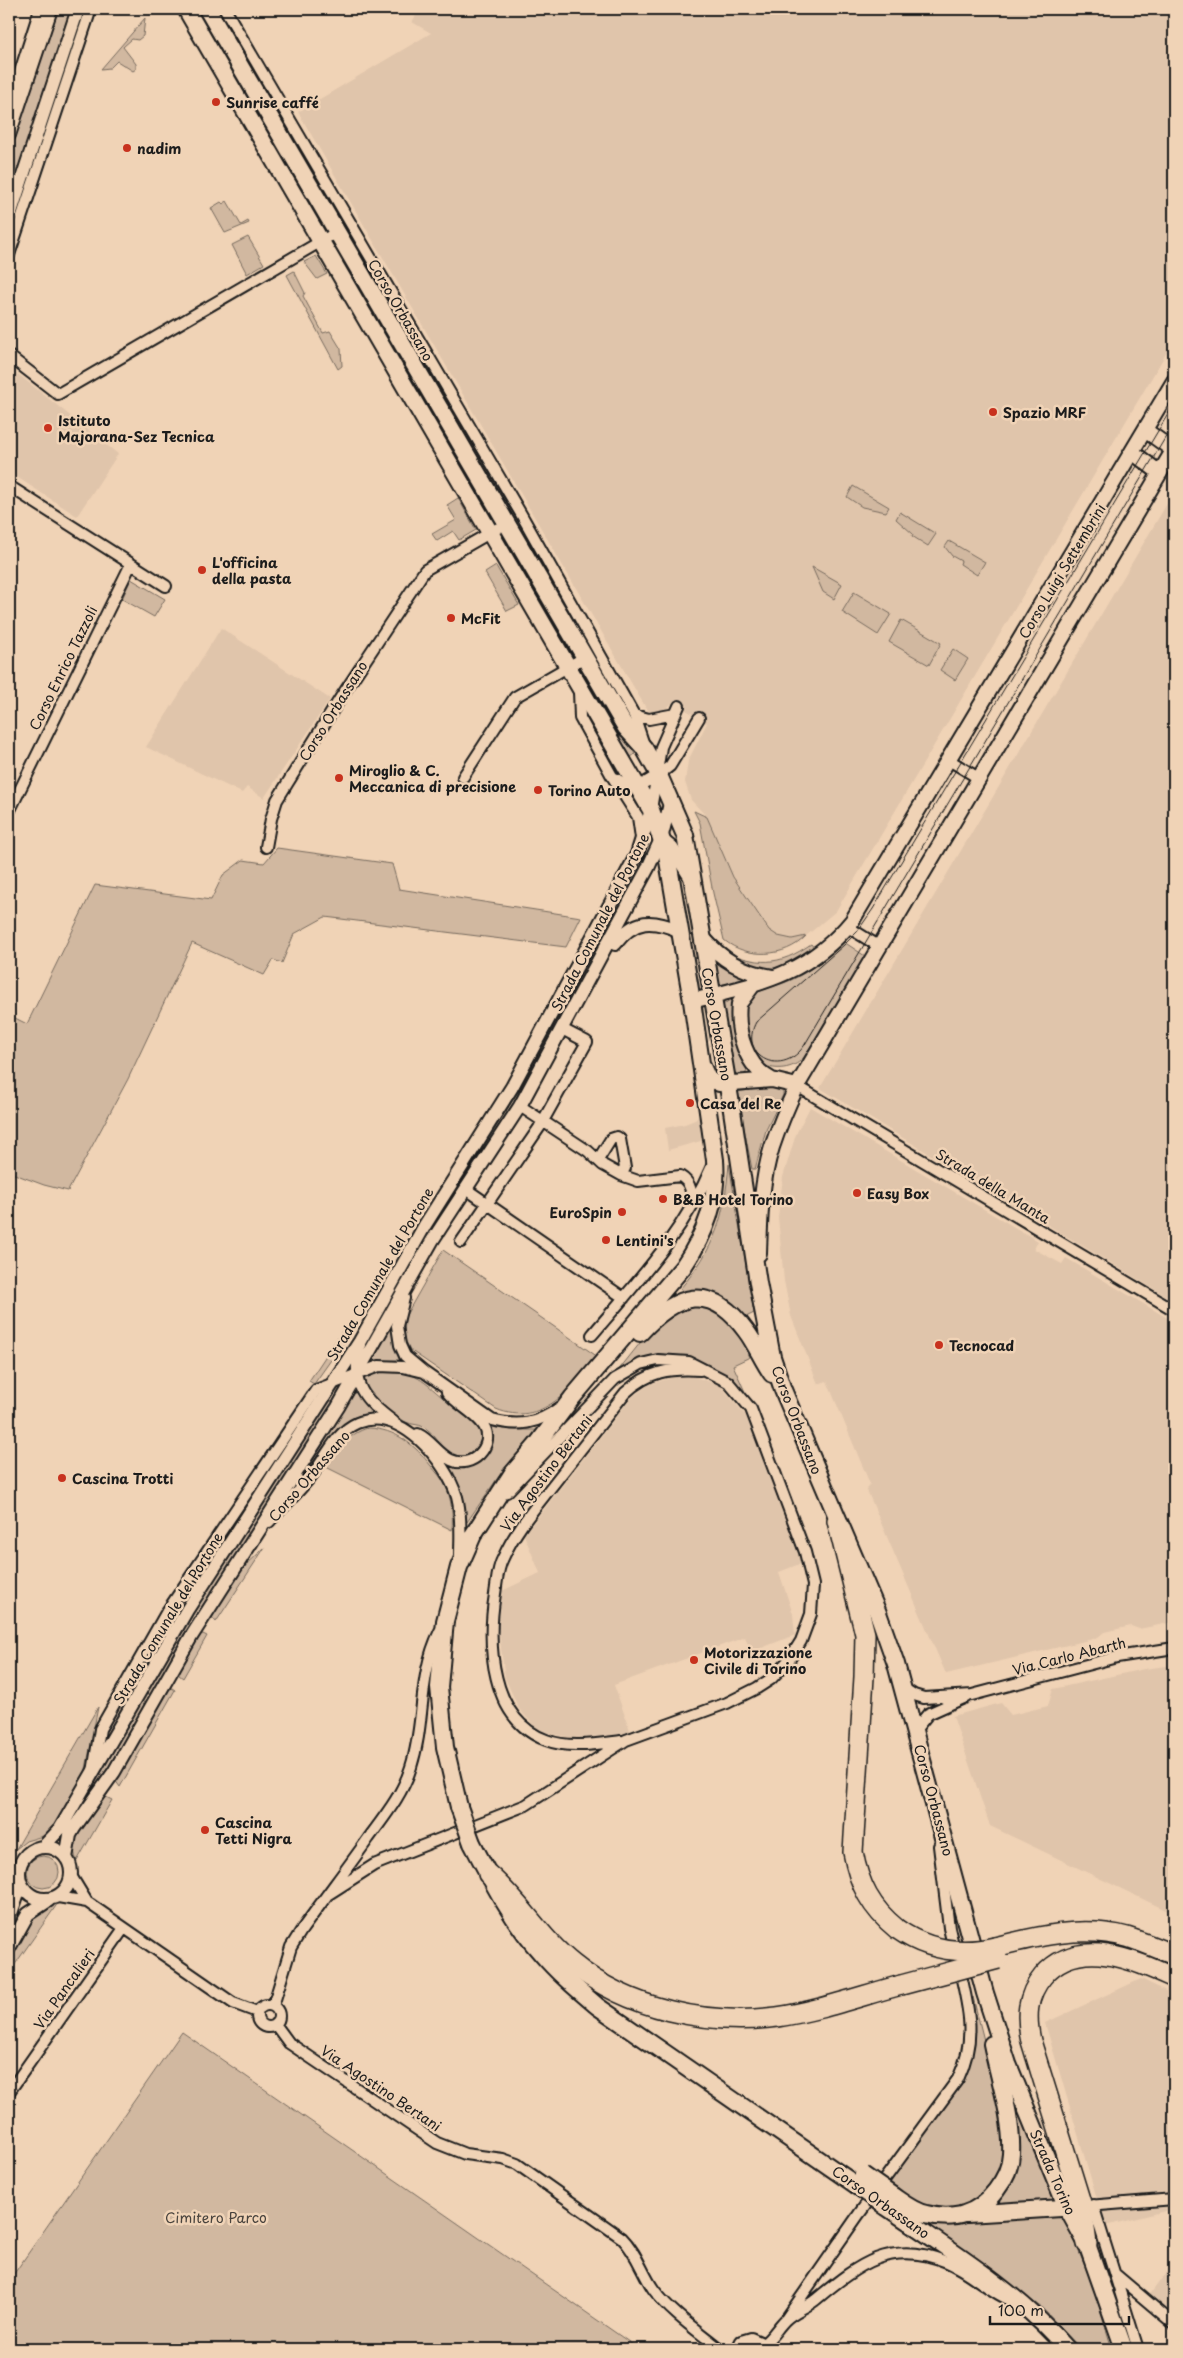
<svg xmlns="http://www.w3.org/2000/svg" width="1183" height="2358" font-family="'Playpen Sans',sans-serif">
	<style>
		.built { fill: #e0c5ab }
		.green { fill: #d1b8a0; stroke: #766a5e }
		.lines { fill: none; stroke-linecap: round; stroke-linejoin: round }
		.minor-casing { stroke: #1c1c1c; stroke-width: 14 }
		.tertiary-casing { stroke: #1c1c1c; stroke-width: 16 }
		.secondary-casing { stroke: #1c1c1c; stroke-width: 18 }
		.primary-casing { stroke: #1c1c1c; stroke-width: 20 }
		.motorway-casing { stroke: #1c1c1c; stroke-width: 22 }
		.minor { stroke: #f0d3b6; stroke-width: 10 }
		.tertiary { stroke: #f0d3b6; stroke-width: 12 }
		.secondary { stroke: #f0d3b6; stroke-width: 14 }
		.primary { stroke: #f0d3b6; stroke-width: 16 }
		.motorway { stroke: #f0d3b6; stroke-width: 19 }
		.tram { stroke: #1c1c1c; stroke-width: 1 }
		.primary-bridge-casing { stroke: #1c1c1c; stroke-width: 20; stroke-linecap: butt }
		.motorway-bridge-casing { stroke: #1c1c1c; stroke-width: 22; stroke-linecap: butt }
		.primary-bridge { stroke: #f0d3b6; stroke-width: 16 }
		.motorway-bridge { stroke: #f0d3b6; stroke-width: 19 }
		.poi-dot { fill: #c8321e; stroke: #f0d3b6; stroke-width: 2 }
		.labels { text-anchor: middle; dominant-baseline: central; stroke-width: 5; stroke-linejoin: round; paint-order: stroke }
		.poi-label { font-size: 14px; font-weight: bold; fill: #1c1c1c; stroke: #f0d3b6; text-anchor: start }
		.street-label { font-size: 14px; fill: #1c1c1c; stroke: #f0d3b6 }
		.park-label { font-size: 14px; fill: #49433d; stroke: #f0d3b6 }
	</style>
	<rect width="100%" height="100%" fill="#f0d3b6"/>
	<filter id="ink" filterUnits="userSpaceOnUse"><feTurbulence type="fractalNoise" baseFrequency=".02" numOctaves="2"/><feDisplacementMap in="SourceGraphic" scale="10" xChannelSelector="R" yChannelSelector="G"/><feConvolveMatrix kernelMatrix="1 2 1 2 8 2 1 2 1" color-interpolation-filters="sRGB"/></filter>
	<g filter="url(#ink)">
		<path class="built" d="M412 9H1174V340L836 911 806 936 792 939 778 936 769 930 733 877 707 817 691 800 685 782 688 761 707 723 673 702 661 714 652 713 646 708 298 112 431 33 412 22 417 14Z
			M9 367 118 454 77 516 9 472Z
			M1174 492V1301L820 1088Z
			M221 628 330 699 264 798 247 787 242 793 146 747Z
			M708 1107 712 1138 668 1150 665 1128 685 1124 695 1120Z
			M810 1107 1038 1241 1034 1249 1062 1264 1066 1258 1174 1322V1622L1139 1629 1131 1626 1104 1632 1097 1638 946 1674 866 1488 870 1484 827 1381 818 1384 791 1316 784 1281 778 1217 783 1177 796 1134Z
			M677 1376 695 1377 720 1385 746 1416 802 1563 779 1572 793 1614 795 1635 751 1652 745 1637 614 1685 631 1733 575 1739 539 1731 519 1709 505 1678 498 1627 502 1591 540 1573 524 1535 631 1398 650 1384Z
			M1174 1665V1914L990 1826 953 1716 1001 1703 1011 1715 1048 1706 1053 1689 1144 1669Z
			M1141 1979 1174 1995V2209L1105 2226 1045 2023Z
			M1174 2262V2327L1143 2304Z"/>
		<path class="green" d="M57 9H73L9 203V154Z
			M195 9H201L329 226 323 228Z
			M217 9H221L568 608 565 610Z
			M145 18 143 36 138 40 132 39 123 47 136 64V69L133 71 117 61 110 68 101 69Z
			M227 201 241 225 248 221 249 223 225 233 211 208 221 202 223 204Z
			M248 237 264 264 247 274 232 245Z
			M337 243 496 518 492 520 333 245Z
			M316 256 327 274 317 279 304 262Z
			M294 271 305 293 303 296 323 333 330 331 341 349 342 366 338 369 287 275Z
			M853 486 889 507 886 512 862 507 847 497Z
			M458 498 476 530 459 540 453 531 437 541 432 534 456 520 447 505Z
			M900 512 936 534 928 546 912 536 913 534 896 519Z
			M507 535 576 650 570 653 503 538Z
			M949 541 985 562 977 575 960 564 961 561 952 556 945 547Z
			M496 566 519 605 507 611 485 573Z
			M812 567 842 584 834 599 823 592Z
			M131 579 165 599 154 617 122 599Z
			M854 592 891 614 878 635 842 612Z
			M901 620 941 643 929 665 889 642Z
			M953 649 968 659 955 680 940 670Z
			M587 672 635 754 631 757 581 674Z
			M694 811 707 817 733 877 769 930 778 936 792 939 806 936C785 958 747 959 724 940L713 893 700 823Z
			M277 848 392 864 399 889 581 917 566 947 325 917 294 934 282 963 273 960 264 975 192 943 128 1079 68 1191 44 1185 9 1172V1015L27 1024 95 885 211 900 223 875 243 860 264 863Z
			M624 895 628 897 517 1103 423 1249 421 1248 515 1097Z
			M844 942 865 956 804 1057C796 1068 778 1071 766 1066 751 1055 735 1012 751 997 761 988 779 986 791 980 811 971 827 957 844 942Z
			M811 944 815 949C771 974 768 975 723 951 758 965 778 967 811 944Z
			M713 956 730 970 753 979 719 985Z
			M731 999 735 1001 748 1068 746 1073 741 1076 733 1072 723 1005Z
			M775 1086 783 1090V1095L766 1130 755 1169H752L737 1092Z
			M729 1164 754 1313 744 1318 685 1293 680 1289C716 1247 724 1218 729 1164Z
			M443 1250 598 1357C571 1388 542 1428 496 1409L410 1350 404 1337 405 1317Z
			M679 1307H709L734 1324 750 1357 733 1365 746 1394C703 1354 671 1343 617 1372L648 1333Z
			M390 1325H392L395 1345 403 1360 373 1361Z
			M343 1330 350 1333 314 1384 309 1381Z
			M396 1370C422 1376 428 1386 448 1402 455 1408 463 1412 471 1418 489 1432 482 1451 463 1458 437 1451 442 1439 424 1427 418 1424 412 1425 406 1422 388 1414 363 1398 362 1376L374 1371Z
			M355 1392 374 1414 360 1416 344 1425 333 1435 308 1469Z
			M328 1399 334 1403 103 1781 78 1814 76 1813 176 1638Z
			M487 1423 511 1430H537L499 1476 467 1522 458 1486 446 1462 476 1461Z
			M368 1428C396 1429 415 1445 431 1466 436 1472 442 1478 445 1485 452 1499 453 1515 452 1530L326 1467C336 1451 349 1433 368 1428Z
			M279 1454 281 1455 99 1751 102 1731 172 1610Z
			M265 1547 216 1622 211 1616 237 1574Z
			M203 1634 207 1636 183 1678 179 1675V1670L197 1636Z
			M172 1688 175 1690 120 1787 115 1780 167 1691Z
			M98 1707 85 1774 54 1828 43 1836 26 1841 16 1849Z
			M106 1797 112 1800 77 1861C66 1837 90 1816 103 1798Z
			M27 1872a16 16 0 1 1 32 0a16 16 0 1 1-32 0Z
			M58 1903 9 1973V1958L33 1916 44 1908Z
			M973 1997 999 2100 1004 2129V2163L983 2197 956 2210 926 2209 887 2185 966 2069 974 2045Z
			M182 2032 639 2349H9V2281Z
			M1006 2079 1060 2203 988 2208 1004 2190Z
			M1063 2213 1093 2286 1112 2349H1081L1042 2308 925 2223 960 2222Z"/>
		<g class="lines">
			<g class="minor-casing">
				<path id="minor" d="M225 9 521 514 634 715 643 742
					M9 106 40 9
					M9 255 91 9
					M9 356 58 394 337 232
					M9 486 166 586
					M579 691 580 718 612 776 638 817 641 838
					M634 715 649 719 675 714
					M949 760 980 779
					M463 777 515 697 585 657
					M615 778C620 781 626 786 632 787 640 788 664 771 670 766L699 718
					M651 810 661 747 679 706
					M9 812 131 564
					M266 847 271 819 277 800 341 697 425 570 507 523
					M848 927 880 947
					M797 1086 1174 1310
					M520 1106 588 1151 603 1165 621 1175 625 1168 620 1139 617 1137 611 1139 598 1160
					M621 1175 638 1181 680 1176C692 1183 692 1193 691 1206
					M466 1189 624 1298
					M461 1242 539 1128 587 1042 562 1029
					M404 1298 397 1326 400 1345 405 1356 424 1372 492 1420C518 1427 538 1424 559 1408
					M592 1335C637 1282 685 1231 712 1166
					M360 1345C350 1385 363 1399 394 1422
					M418 1434C431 1440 438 1454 451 1460 471 1470 496 1446 484 1426 475 1412 457 1405 447 1392
					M269 1522C284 1506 300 1491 313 1474 326 1457 336 1432 357 1423 400 1405 446 1461 457 1497 462 1516 460 1538 460 1557
					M903 1688 914 1695 924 1698 972 1695 1117 1657 1174 1648
					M915 1730 928 1714 966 1697
					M621 1741C597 1744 569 1749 546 1740 490 1719 487 1644 495 1594 497 1582 497 1569 503 1558 515 1531 534 1509 552 1486 576 1455 601 1424 625 1393 649 1371 669 1368 700 1370
					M93 1772 100 1729 166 1613 316 1390 379 1366 403 1367 424 1372
					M939 1846 949 1928 955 1953
					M70 1874 87 1902
					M327 1895 374 1865 526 1805 626 1740 727 1703 757 1688 771 1679 789 1660 801 1641 811 1614 813 1585 805 1552 751 1409 728 1382 689 1362 658 1360 641 1364 615 1379 507 1492
					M58 1897 87 1902 233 2003 257 2012
					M257 2016a11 11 0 1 1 22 0a11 11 0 1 1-22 0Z
					M273 2006 291 1947 301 1931C323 1900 346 1870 368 1839 384 1817 403 1794 411 1767 426 1720 417 1678 440 1631
					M275 2024 289 2043 437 2143 465 2154 503 2159 517 2164 622 2238C637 2253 642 2273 654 2290 671 2313 698 2331 720 2349
					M9 2092 124 1928
					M1093 2205 1138 2349
					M1088 2206 1174 2199
					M1115 2274 1174 2324
					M786 2319 859 2214 958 2079C977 2039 969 2008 959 1967
					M762 2345C772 2338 777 2328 785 2320 793 2312 805 2308 814 2301 857 2266 889 2238 947 2262 971 2272 988 2291 1012 2301
					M737 2349 741 2341 751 2338 760 2342 764 2349"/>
			</g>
			<g class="tertiary-casing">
				<path id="tertiary" d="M9 135 51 9
					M9 218 78 9
					M661 839 672 848 690 877
					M615 944C635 918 652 919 681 931
					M19 1873a26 26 0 1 1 52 0a26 26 0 1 1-52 0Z
					M43 1847 60 1829 187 1610 360 1341 425 1225 512 1087 637 854 651 810
					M66 1858 70 1835 74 1828 114 1772 191 1637 338 1407 432 1241 520 1106 648 868 661 839 671 800
					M9 1919 21 1884
					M9 1948 28 1914 49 1900"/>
			</g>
			<g class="secondary-casing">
				<path id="secondary" d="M1145 430 1173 450
					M1132 452 1160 473
					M702 937C722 960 742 972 772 977
					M753 985 739 1004C736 1032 746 1067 772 1080
					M692 1001C757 984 807 976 852 921L1174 381
					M703 1066 709 1079 719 1084 772 1080 797 1086
					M759 1254C760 1219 761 1181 772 1147 779 1126 788 1105 797 1086L1174 449"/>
			</g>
			<g class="primary-casing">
				<path id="primary" d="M186 9 651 810 667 855 692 1001 715 1160C718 1201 706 1233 683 1267L572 1398 536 1446 512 1474 473 1535 459 1567 445 1621 439 1687 445 1747 459 1807
					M207 9 626 728 644 748 658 773 685 835 731 1104 758 1283 772 1357 783 1390 878 1613 896 1664 985 1993 1008 2064 1067 2208 1087 2244 1124 2349
					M640 1333C676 1294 710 1281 746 1331 756 1344 762 1360 772 1374
					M472 1843C492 1881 512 1921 541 1953 558 1973 577 1989 597 2006L856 2185
					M893 2196C903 2203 914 2212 926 2214 937 2217 953 2218 964 2214 988 2207 1010 2178 1011 2154 1013 2120 999 2078 992 2044
					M885 2206C948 2249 1017 2291 1067 2349
					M967 2214 1077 2207"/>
			</g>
			<g class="motorway-casing">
				<path id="motorway" d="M837 1521 865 1634 864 1677 853 1852C859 1885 871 1908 897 1929
					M488 1874C520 1901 540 1938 573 1964 628 2009 708 2026 777 2017 819 2011 860 1996 901 1985
					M995 1947C1038 1936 1083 1925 1127 1937 1143 1942 1159 1949 1174 1955
					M1087 2244 1082 2206 1031 2041C1026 2018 1026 1996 1043 1976 1078 1935 1134 1960 1174 1978"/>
			</g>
			<use href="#minor" class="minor"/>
			<use href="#tertiary" class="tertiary"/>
			<use href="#secondary" class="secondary"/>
			<use href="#primary" class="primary"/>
			<use href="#motorway" class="motorway"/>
			<path class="tram" d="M1174 404 873 909 857 932 844 945 756 1022C738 1056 781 1079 804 1046L1174 423"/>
			<g class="primary-bridge-casing">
				<path id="primary-bridge" d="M459 1807 472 1843
					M863 2175 893 2196
					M856 2185 885 2206"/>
			</g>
			<g class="motorway-bridge-casing">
				<path id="motorway-bridge" d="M897 1929C927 1950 960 1955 995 1947
					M901 1985 998 1959"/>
			</g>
			<use href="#primary-bridge" class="primary-bridge"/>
			<use href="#motorway-bridge" class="motorway-bridge"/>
		</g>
	</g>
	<g class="poi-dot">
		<circle cx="216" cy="102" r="5"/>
		<circle cx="127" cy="148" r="5"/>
		<circle cx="993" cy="412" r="5"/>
		<circle cx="48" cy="428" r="5"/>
		<circle cx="202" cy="570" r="5"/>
		<circle cx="451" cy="618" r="5"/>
		<circle cx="339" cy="778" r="5"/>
		<circle cx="538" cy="790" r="5"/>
		<circle cx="690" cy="1103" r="5"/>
		<circle cx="857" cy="1193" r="5"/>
		<circle cx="663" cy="1199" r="5"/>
		<circle cx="622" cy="1212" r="5"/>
		<circle cx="606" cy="1240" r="5"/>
		<circle cx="939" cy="1345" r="5"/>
		<circle cx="62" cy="1478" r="5"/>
		<circle cx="694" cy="1660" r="5"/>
		<circle cx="205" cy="1830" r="5"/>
	</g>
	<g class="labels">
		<g class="poi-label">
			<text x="226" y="102">Sunrise caffé</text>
			<text x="137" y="148">nadim</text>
			<text x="1003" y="412">Spazio MRF</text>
			<text x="58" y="420">Istituto<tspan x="58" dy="16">Majorana-Sez Tecnica</tspan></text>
			<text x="212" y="562">L'officina<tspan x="212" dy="16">della pasta</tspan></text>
			<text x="461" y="618">McFit</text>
			<text x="349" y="770">Miroglio &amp; C.<tspan x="349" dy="16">Meccanica di precisione</tspan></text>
			<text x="548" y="790">Torino Auto</text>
			<text x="700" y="1103">Casa del Re</text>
			<text x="867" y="1193">Easy Box</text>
			<text x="673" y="1199">B&amp;B Hotel Torino</text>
			<text x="612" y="1212" text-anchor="end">EuroSpin</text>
			<text x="616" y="1240">Lentini's</text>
			<text x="949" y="1345">Tecnocad</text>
			<text x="72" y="1478">Cascina Trotti</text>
			<text x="704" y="1652">Motorizzazione<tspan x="704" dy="16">Civile di Torino</tspan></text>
			<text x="215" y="1822">Cascina<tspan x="215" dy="16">Tetti Nigra</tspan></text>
		</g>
		<g class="street-label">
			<text transform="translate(401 310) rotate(60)">Corso Orbassano</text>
			<text transform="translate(1062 571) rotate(-59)">Corso Luigi Settembrini</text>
			<text transform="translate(63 668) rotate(-64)">Corso Enrico Tazzoli</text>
			<text transform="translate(333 711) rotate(-58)">Corso Orbassano</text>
			<text transform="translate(600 922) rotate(-63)">Strada Comunale del Portone</text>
			<text transform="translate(717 1024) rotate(80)">Corso Orbassano</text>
			<text transform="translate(993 1186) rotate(31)">Strada della Manta</text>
			<text transform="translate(380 1274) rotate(-60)">Strada Comunale del Portone</text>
			<text transform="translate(797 1420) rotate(69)">Corso Orbassano</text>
			<text transform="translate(546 1473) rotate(-53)">Via Agostino Bertani</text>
			<text transform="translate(309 1476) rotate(-49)">Corso Orbassano</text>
			<text transform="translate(168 1618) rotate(-59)">Strada Comunale del Portone</text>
			<text transform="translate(1069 1656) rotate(-14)">Via Carlo Abarth</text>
			<text transform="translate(934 1800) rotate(75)">Corso Orbassano</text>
			<text transform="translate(64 1989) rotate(-55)">Via Pancalieri</text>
			<text transform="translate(381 2088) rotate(34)">Via Agostino Bertani</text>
			<text transform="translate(1053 2172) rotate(66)">Strada Torino</text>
			<text transform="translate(881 2202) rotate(35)">Corso Orbassano</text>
		</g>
		<g class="park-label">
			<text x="216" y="2217">Cimitero Parco</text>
		</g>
	</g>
	<rect width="1183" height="2358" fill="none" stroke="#f0d3b6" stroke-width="30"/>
	<rect x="15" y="15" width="1153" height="2328" fill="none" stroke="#1c1c1c" stroke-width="2" filter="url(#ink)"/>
	<path d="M990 2316v8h139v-8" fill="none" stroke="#1c1c1c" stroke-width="2.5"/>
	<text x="998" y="2316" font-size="15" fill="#1c1c1c" stroke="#f0d3b6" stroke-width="4" paint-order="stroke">100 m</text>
</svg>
